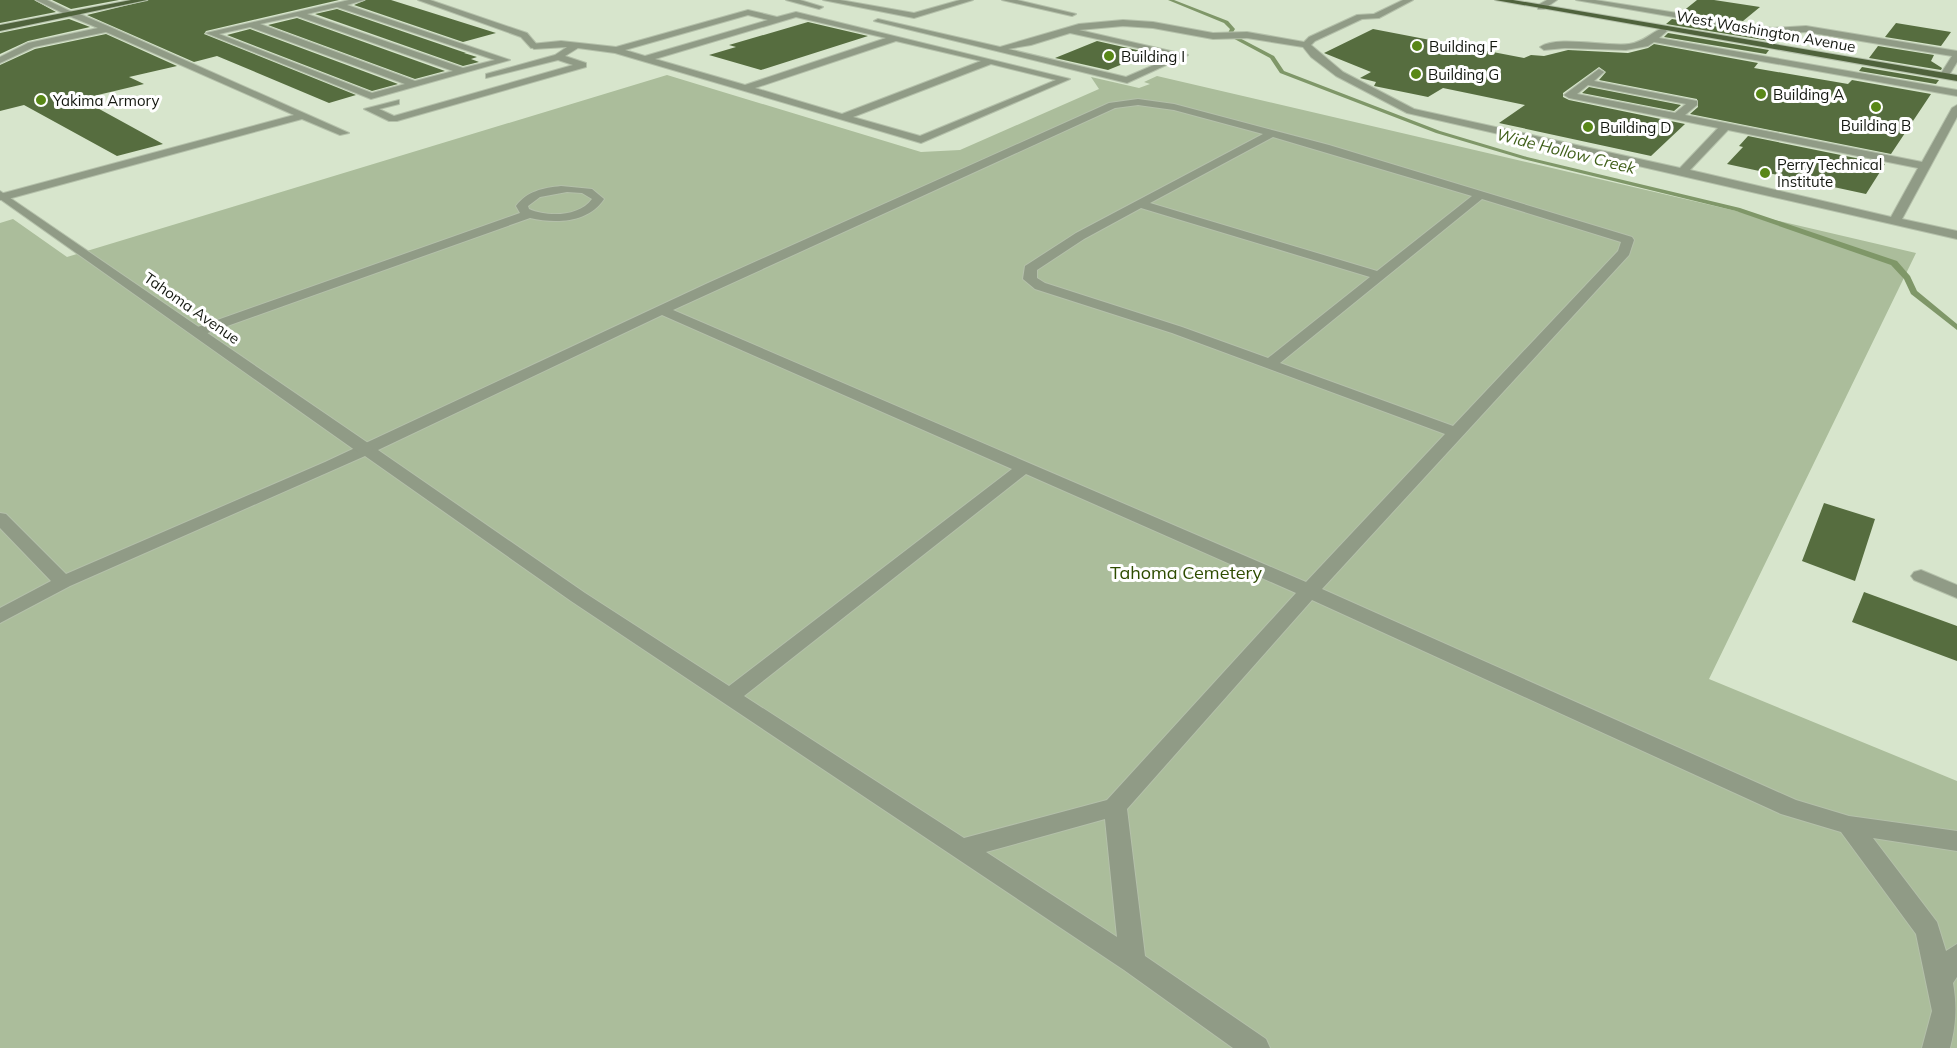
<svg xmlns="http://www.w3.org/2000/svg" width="1957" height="1048" font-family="Mulish,sans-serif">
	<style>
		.green { fill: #abbd9b }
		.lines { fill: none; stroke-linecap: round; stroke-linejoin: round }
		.stream { fill: #7f9768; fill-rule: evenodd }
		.building { fill: #566d3f }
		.lane-casing { stroke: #b4c0aa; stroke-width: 2 }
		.street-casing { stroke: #b4c0aa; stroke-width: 2 }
		.primary-casing { stroke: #b4c0aa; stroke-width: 2 }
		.lane { fill: #909b86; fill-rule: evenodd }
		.street { fill: #909b86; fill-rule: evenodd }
		.primary { fill: #4f623c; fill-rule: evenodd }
		.poi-dot { fill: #598717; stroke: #fff; stroke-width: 2 }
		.labels { text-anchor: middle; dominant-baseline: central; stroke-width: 6; stroke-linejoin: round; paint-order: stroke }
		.far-street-label { font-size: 15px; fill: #141810; stroke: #fff }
		.far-poi-label { font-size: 15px; fill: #141810; stroke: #fff; text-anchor: start }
		.far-water-label { font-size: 16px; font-style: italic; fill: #41601b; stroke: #fff }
		.park-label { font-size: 18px; fill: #2e4c00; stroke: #fff }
	</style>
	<rect width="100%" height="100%" fill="#d7e5cc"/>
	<path class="green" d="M667 75 921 152 960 150 1099 89 1091 77 1139 88 1150 84 1144 82 1157 76 1916 253 1709 679 1957 781V1048H0V223L13 219 67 257Z"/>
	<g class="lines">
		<path class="stream" d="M1168 0H1174L1228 21 1235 29 1232 34 1274 56 1284 71 1440 131 1527 157 1740 208 1897 261 1910 276 1917 291 1957 324V330L1911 294 1904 279 1891 265 1736 211 1523 159 1436 133 1280 73 1270 58 1227 35 1230 29 1224 23Z"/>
	</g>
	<path class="building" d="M0 0H34L56 12 0 23Z
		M52 0H119L71 9Z
		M149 0H339L206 31 204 34 356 95 329 103 217 56 194 62 87 15Z
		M366 0H391L496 33 463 42 354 5Z
		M1697 0H1714L1760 7 1743 21 1682 12Z
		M337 9 466 53H464L477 57 471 59 479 62 463 66 315 14Z
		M297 18 445 71 415 79 268 25Z
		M69 19 90 27 28 41 0 54V33Z
		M1672 19 1772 36H1782L1776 42 1666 24Z
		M808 22 868 36 761 70 709 55 736 47 729 45Z
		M1896 23 1951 32 1941 46 1885 37Z
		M250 29 398 84 372 91 227 35Z
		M1373 29 1524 58 1531 55 1544 56 1568 50 1628 53 1648 48 1654 44 1758 63 1754 68 1848 84 1852 80 1931 94 1891 154 1690 114 1698 107 1697 99 1599 80 1606 72 1599 67 1563 93V97L1569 100 1685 124 1651 156 1499 123 1525 105 1443 88 1428 97 1374 86 1376 82 1360 78 1371 72 1324 53Z
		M1668 33 1769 50 1766 54 1664 37Z
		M106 34 177 66 129 77 144 84 81 99 163 144 117 156 24 105 0 111V65L35 49Z
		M1097 41 1150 53 1108 70 1055 58Z
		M1878 46 1934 55 1931 61 1942 68 1941 70 1869 58Z
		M1862 67 1939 80 1936 84 1859 71Z
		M1589 87 1681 105 1674 111 1582 93Z
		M1748 136 1885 164 1866 194 1727 164 1743 147 1739 146Z
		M1824 503 1875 519 1855 581 1802 561Z
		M1864 592 1957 626V661L1852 622Z"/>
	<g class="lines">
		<g class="lane-casing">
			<path id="lane" d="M349 0H364L347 5 510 60 371 99 206 33ZM337 7 495 60 463 68 307 14ZM297 16 453 71 415 81 260 24ZM250 27 405 84 372 93 219 34Z
				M786 0H800L823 7 819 9Z
				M823 0H840L914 13 960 0H973L914 18Z
				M1002 0H1017L1076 14 1072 16Z
				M1403 0H1413L1379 18 1362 19 1315 41 1311 45 1343 72 1414 109 1680 168 1718 128 1569 98 1564 95 1599 69 1604 72 1594 81 1697 101V105L1685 115 1922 162 1952 108 1957 105V117L1902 219 1957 231V239L1407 113 1336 76 1311 57 1303 47 1247 38 1213 39 1153 28 1123 26 1079 30 1188 55 1127 83 874 21 878 19 1000 47 1079 24 1123 20 1153 22 1213 33 1247 32 1304 42 1309 37 1357 15 1374 14ZM1070 33 1175 56 1126 77 1008 49 1031 45ZM1588 85 1686 104 1675 113 1577 94ZM1728 130 1918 168 1891 217 1690 170Z
				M1547 0H1557L1544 9H1538V5Z
				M1576 0H1595L1772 28 1806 26 1957 51V62L1948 77 1945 78 1940 75 1952 56 1806 32 1772 34Z
				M748 10 777 17 796 12 1070 79 921 143 615 53 578 48 565 56 586 63V67L397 121H389L364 109 399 100V104L379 109 394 116 573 65 558 60 486 78V74L555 55 567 47 534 49 530 46 531 44 561 41 616 47ZM748 15 768 20 645 56 625 50ZM796 17 886 38 745 85 655 59ZM896 41 981 61 842 114 755 88ZM991 64 1056 80 920 136 853 117Z
				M69 12H75L110 27 349 133 340 135 302 119 8 199 0 200V194L294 115 106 32 34 47 0 63V57L28 43 98 28 69 16Z
				M1663 28 1667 31 1659 38 1957 90V96L1654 42 1648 46 1626 50 1565 48 1544 50 1540 47C1558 35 1606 47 1629 44 1644 42 1650 33 1663 28Z
				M1138 99 1174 104 1329 145 1632 237 1634 240 1629 255 1322 589 1796 800 1849 816 1957 831V851L1873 838 1937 922 1946 951 1957 944V977L1953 983C1957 1006 1956 1025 1950 1048H1922L1932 1011 1916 934 1841 832 1781 814 1312 600 1127 809 1145 956 1266 1039 1270 1048H1233L1124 970 571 601 365 456 70 586 0 623V608L51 581 0 528V513L6 514 66 574 325 462 708 283 1109 103ZM1138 105 1174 110 1263 134 1076 233 1025 266 1023 279 1035 289 1172 333 1445 434 1306 582 673 310 1115 108ZM1273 137 1472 196 1377 271 1150 203ZM1482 199 1621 242 1618 251 1453 426 1280 363ZM1141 208 1370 277 1268 358 1182 327 1045 283 1037 278V270L1084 239ZM662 315 1012 469 729 686 585 593 378 450ZM1026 474 1296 593 1107 800 964 838 744 696ZM1105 819 1117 937 986 852Z
				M561 186 592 189 604 199C588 223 556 224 530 218L202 335 197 336 190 332 192 329 520 213 516 206C527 191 543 188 561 186ZM567 192 582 193 592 199C579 217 547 217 529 209L528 206 540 197Z
				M1921 570 1957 585V598L1914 580 1911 576 1914 572Z"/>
		</g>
		<g class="street-casing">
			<path id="street" d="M36 0H47L76 14 69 16Z
				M418 0H430L527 33 538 46 531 48 521 37Z
				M0 191 371 445 373 449 371 453H359L0 199Z"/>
		</g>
		<g class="primary-casing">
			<path id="primary" d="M131 0H147L0 31V25Z
				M1495 0H1513L1957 75V81Z"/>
		</g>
		<use href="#lane" class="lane"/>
		<use href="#street" class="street"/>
		<use href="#primary" class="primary"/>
	</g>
	<g class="poi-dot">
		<circle cx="1417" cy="46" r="6"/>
		<circle cx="1109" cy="56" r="6"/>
		<circle cx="1416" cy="74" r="6"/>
		<circle cx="1761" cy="94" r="6"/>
		<circle cx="41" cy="100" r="6"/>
		<circle cx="1876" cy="107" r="6"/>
		<circle cx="1588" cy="127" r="6"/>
		<circle cx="1765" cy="173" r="6"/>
	</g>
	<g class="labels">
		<g class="far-street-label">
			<text transform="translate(1766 31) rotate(10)">West Washington Avenue</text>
			<text transform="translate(192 308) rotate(35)">Tahoma Avenue</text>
		</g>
		<g class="far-poi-label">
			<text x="1429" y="46">Building F</text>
			<text x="1121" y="56">Building I</text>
			<text x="1428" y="74">Building G</text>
			<text x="1773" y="94">Building A</text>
			<text x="53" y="100">Yakima Armory</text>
			<text x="1876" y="125" text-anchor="middle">Building B</text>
			<text x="1600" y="127">Building D</text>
			<text x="1777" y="164">Perry Technical<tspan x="1777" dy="17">Institute</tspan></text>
		</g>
		<g class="far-water-label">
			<text transform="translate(1566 151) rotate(14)">Wide Hollow Creek</text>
		</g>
		<g class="park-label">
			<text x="1186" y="572">Tahoma Cemetery</text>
		</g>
	</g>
</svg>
